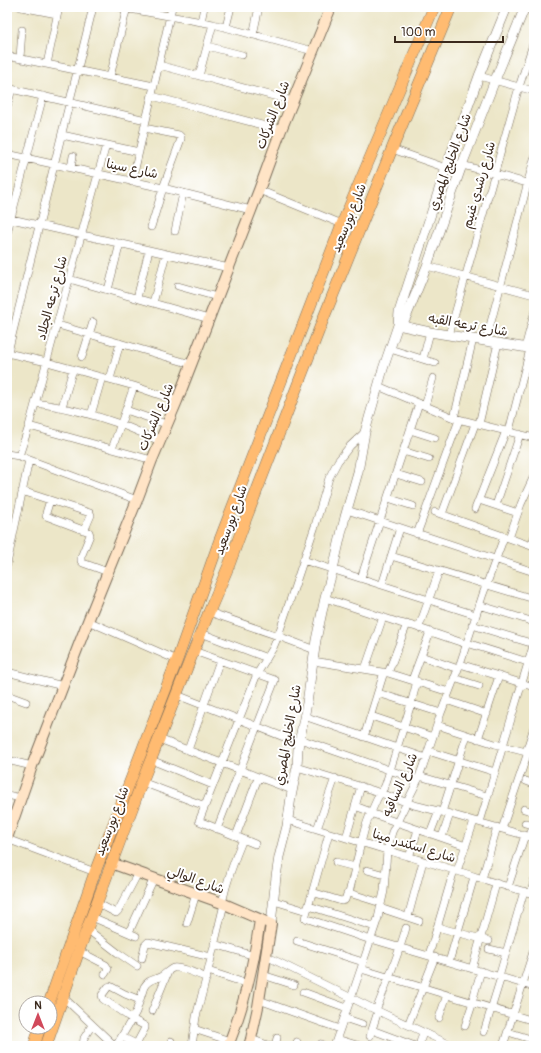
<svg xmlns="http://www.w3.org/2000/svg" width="541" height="1053" font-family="Pangolin,'Playpen Sans Arabic',sans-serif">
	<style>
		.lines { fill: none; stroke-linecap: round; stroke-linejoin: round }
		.minor-casing { stroke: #796c5a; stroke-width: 8 }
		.tertiary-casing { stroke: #796c5a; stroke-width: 10 }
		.secondary-casing { stroke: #796c5a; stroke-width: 12 }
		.primary-casing { stroke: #796c5a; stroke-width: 12 }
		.minor { stroke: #fff; stroke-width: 7 }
		.tertiary { stroke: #fff; stroke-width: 9 }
		.secondary { stroke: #ffe4c6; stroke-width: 10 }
		.primary { stroke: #ffbb71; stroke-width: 11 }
		.labels { text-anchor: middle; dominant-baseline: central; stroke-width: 4; stroke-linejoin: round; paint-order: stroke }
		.street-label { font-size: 13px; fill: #3b2a1e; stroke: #fff }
	</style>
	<rect width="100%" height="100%" fill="#fff"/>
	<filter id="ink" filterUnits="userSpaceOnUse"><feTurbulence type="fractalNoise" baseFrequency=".025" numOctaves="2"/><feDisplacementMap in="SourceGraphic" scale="8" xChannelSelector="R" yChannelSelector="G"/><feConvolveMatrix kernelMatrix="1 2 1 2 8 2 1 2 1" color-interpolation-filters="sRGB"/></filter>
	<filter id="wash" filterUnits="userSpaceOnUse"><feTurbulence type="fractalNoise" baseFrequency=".012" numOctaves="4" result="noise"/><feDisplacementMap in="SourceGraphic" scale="16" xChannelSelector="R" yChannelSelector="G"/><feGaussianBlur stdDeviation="0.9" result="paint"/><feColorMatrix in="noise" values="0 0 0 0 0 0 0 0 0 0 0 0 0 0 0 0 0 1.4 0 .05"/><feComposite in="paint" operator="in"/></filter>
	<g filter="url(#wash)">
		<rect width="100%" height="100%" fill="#ece6c8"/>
	</g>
	<g filter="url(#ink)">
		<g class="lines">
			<g class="minor-casing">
				<path id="minor" d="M21 7 57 14
					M119 7 213 24 313 51
					M201 22 204 7
					M226 27 231 7
					M253 35 259 7
					M207 46 242 55
					M7 56 154 86
					M20 58 22 30
					M47 64 59 7
					M159 65 292 101
					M199 76 213 24
					M479 76 534 91
					M110 77 127 7
					M7 88 146 120
					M152 96 281 130
					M7 107 12 89
					M144 128 179 135 181 137V139L163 188 151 227
					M62 135 139 152
					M392 149 446 168
					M7 154 163 188 251 210
					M448 161 534 185
					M71 168 73 156
					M132 182 172 7
					M259 190 342 224
					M7 218 229 268
					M175 231 183 193
					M7 233 43 96
					M427 266 534 295
					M69 279 209 319
					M178 286 217 297
					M108 290 120 243
					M137 298 149 250
					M153 303 166 254
					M58 325 191 364
					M449 335 519 87 534 41
					M486 341 534 159
					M525 348 534 314
					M390 349 435 363
					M7 353 47 362 134 386 177 401
					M7 356 93 7
					M82 357 93 322
					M423 359 430 332
					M110 379 120 343
					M378 386 454 418 534 438
					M36 403C64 407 92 414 120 424 133 429 146 435 160 441
					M425 406 433 378
					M62 407 73 369
					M126 410 166 424
					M91 415 102 377
					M454 418 473 339
					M479 424 498 343
					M29 426 152 460
					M410 430 435 438
					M509 431 530 349
					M112 449 134 386
					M403 451 429 459
					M7 454 19 456 137 500
					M19 456 29 426 106 145
					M396 474 422 482
					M22 491 90 513 91 515 85 529 83 530 46 516V513L50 500
					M388 498 413 506
					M479 500 518 513
					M496 505 520 434
					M475 509 506 431
					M347 510 534 572
					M435 512 534 547
					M442 514 475 424
					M84 530 89 532 90 535 81 557V561L83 563 108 572
					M417 534 459 420
					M509 538 521 504 534 476
					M531 546 534 538
					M391 556 534 599
					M303 560 476 615
					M7 564 29 460
					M361 578 419 403
					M382 585 400 528
					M325 598 400 623 413 626 466 644
					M479 605 534 622
					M209 612 278 636 315 650
					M88 621 177 660
					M472 625 534 644
					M419 627 439 571
					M201 633 267 658
					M467 643 534 664
					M194 651 275 680 217 829
					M421 656 458 669
					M313 661 388 673 449 692
					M460 664 534 687
					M365 669 383 617
					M7 672 63 686
					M388 673 407 624
					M454 678 479 686
					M412 680 430 632
					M378 693 441 713
					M7 695 26 702
					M177 695 299 743
					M446 700 487 714
					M304 716 426 758
					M371 716 433 737
					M437 725 495 744 534 754
					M364 737 384 672
					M159 739 292 790
					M300 739 418 780
					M478 739 499 676
					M188 750 220 660
					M428 751 495 772
					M526 752 534 727
					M7 760 32 766
					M151 760 213 785
					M297 767 372 790 414 805 450 814 534 838
					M419 776 487 796
					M526 781 534 784
					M142 782 205 806
					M7 795 21 798
					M355 806 371 812
					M524 809 534 812
					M442 812 467 735
					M370 813 466 846
					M288 820C338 836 387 850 437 865 470 874 501 886 534 894
					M480 822 534 643
					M525 823 534 825
					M317 829 335 778
					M502 829 528 752
					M329 833 305 918 371 940
					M430 834 439 811
					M236 836 258 778
					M530 836 533 825
					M442 837 450 814
					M346 838 361 786
					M7 839 95 872
					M255 844 199 821 257 674 273 648 278 636 315 526 329 478 338 461 350 446 365 432
					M409 857 418 830
					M336 862 355 867
					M367 870 385 875
					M457 871 474 821
					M482 879 497 827
					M508 887 525 835
					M312 892 341 901 345 900 347 894 349 893 361 843 365 828 369 817 377 799 385 786 411 704 417 681
					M349 893 381 903
					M531 893 534 881
					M274 901 307 911
					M97 903 116 913 118 911 138 873
					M222 903C227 881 234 860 243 839
					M309 906 375 927
					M380 908 419 921
					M92 917 136 936
					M408 917 423 861
					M187 923 196 894
					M437 927 489 941
					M131 928 154 878
					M87 929 118 953 137 966
					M371 939 534 987
					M297 941 363 962
					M214 944 255 956
					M489 949 506 953
					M79 951 106 965 108 969 105 974
					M429 955 454 870
					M266 956 378 1011 453 1046
					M142 958 145 945 148 942 211 957
					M449 962 474 877
					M361 969 534 1021
					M472 969 496 884
					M208 971 248 984
					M263 975 294 985
					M499 977 524 891
					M303 992 347 1008
					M63 997 115 1046
					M259 1000 340 1029
					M472 1002 481 971
					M376 1010C387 983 398 956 406 928
					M152 1011 168 972
					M344 1018 362 1024
					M439 1018 447 995
					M408 1025 435 957
					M465 1026 473 1002
					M194 1029 230 1041
					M372 1030 415 1046
					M484 1032 501 977
					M508 1032 534 1040
					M370 1036 378 1011
					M122 1037 134 1043H137L145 1028V1026L132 1019 103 999 102 995 108 987 110 986 125 994 140 1000
					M251 1039 270 1046
					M337 1039 360 1046
					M83 1046 84 1038 92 1025
					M116 1046 136 1012 144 987C148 980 153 980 160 977 165 975 168 970 173 968 179 966 200 975 207 978
					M169 1046 171 1041
					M192 1046 196 1017 208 971 224 904
					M275 1046 277 1038
					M295 1046 297 1042
					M320 1046 321 1044
					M334 1046 351 998 378 918 384 891 387 851 392 832 417 782 423 766 441 713 460 664 483 594 504 537
					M419 1046 423 1032
					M503 1046 534 949"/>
			</g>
			<g class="tertiary-casing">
				<path id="tertiary" d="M398 325 404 321 407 315 427 266 462 165 495 80 525 7
					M398 325 430 332 534 349
					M271 924 276 877 279 857 287 826 291 797 297 767 298 748 307 703 316 640 325 598 333 569 345 517 358 472 365 432 383 369 398 325 399 312 446 168 479 76 507 7"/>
			</g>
			<g class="secondary-casing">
				<path id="secondary" d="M7 838 32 766 88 621 137 500 152 460 177 401 259 190 281 130 331 7
					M111 863 222 903 271 924 258 1007 251 1039 249 1046
					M228 1046C244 1006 254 963 260 920"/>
			</g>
			<g class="primary-casing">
				<path id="primary" d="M49 1003 95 872 177 660 219 542 342 224 434 7
					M34 1046 40 1027
					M46 1046 81 945 142 782 209 612 229 565 245 521 324 317 392 149 451 7"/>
			</g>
			<use href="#minor" class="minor"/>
			<use href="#tertiary" class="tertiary"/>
			<use href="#secondary" class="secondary"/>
			<use href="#primary" class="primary"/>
		</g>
	</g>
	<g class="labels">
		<g class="street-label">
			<text transform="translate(273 115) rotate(-69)">شارع الشركات</text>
			<text transform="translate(450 162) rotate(-70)">شارع الخليج المصري</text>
			<text transform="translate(132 169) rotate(12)">شارع سينا</text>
			<text transform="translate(479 185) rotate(-74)">شارع رشدي غنيم</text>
			<text transform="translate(349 218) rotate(-68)">شارع بورسعيد</text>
			<text transform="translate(52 298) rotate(-75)">شارع ترعه الجلاد</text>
			<text transform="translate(468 325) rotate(10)">شارع ترعه القبه</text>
			<text transform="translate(156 417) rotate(-67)">شارع الشركات</text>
			<text transform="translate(231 520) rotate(-70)">شارع بورسعيد</text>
			<text transform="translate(288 735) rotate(-80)">شارع الخليج المصري</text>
			<text transform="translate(400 785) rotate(-66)">شارع الساقيه</text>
			<text transform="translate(112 821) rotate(-69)">شارع بورسعيد</text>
			<text transform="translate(414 846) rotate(17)">شارع اسكندر مينا</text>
			<text transform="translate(196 880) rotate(20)">شارع الوالي</text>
		</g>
	</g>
	<rect width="541" height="1053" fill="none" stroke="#fff" stroke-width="24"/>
	<g transform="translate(38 1015)"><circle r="19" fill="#ffffff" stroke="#b1aaa5"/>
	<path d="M0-3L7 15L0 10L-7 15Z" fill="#d1495b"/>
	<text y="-6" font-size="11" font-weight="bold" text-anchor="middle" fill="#3b2a1e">N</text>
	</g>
	<path d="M395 36v6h108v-6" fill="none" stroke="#3b2a1e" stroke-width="2"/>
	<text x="401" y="36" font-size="12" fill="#3b2a1e" stroke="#ffffff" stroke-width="3" paint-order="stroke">100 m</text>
</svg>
